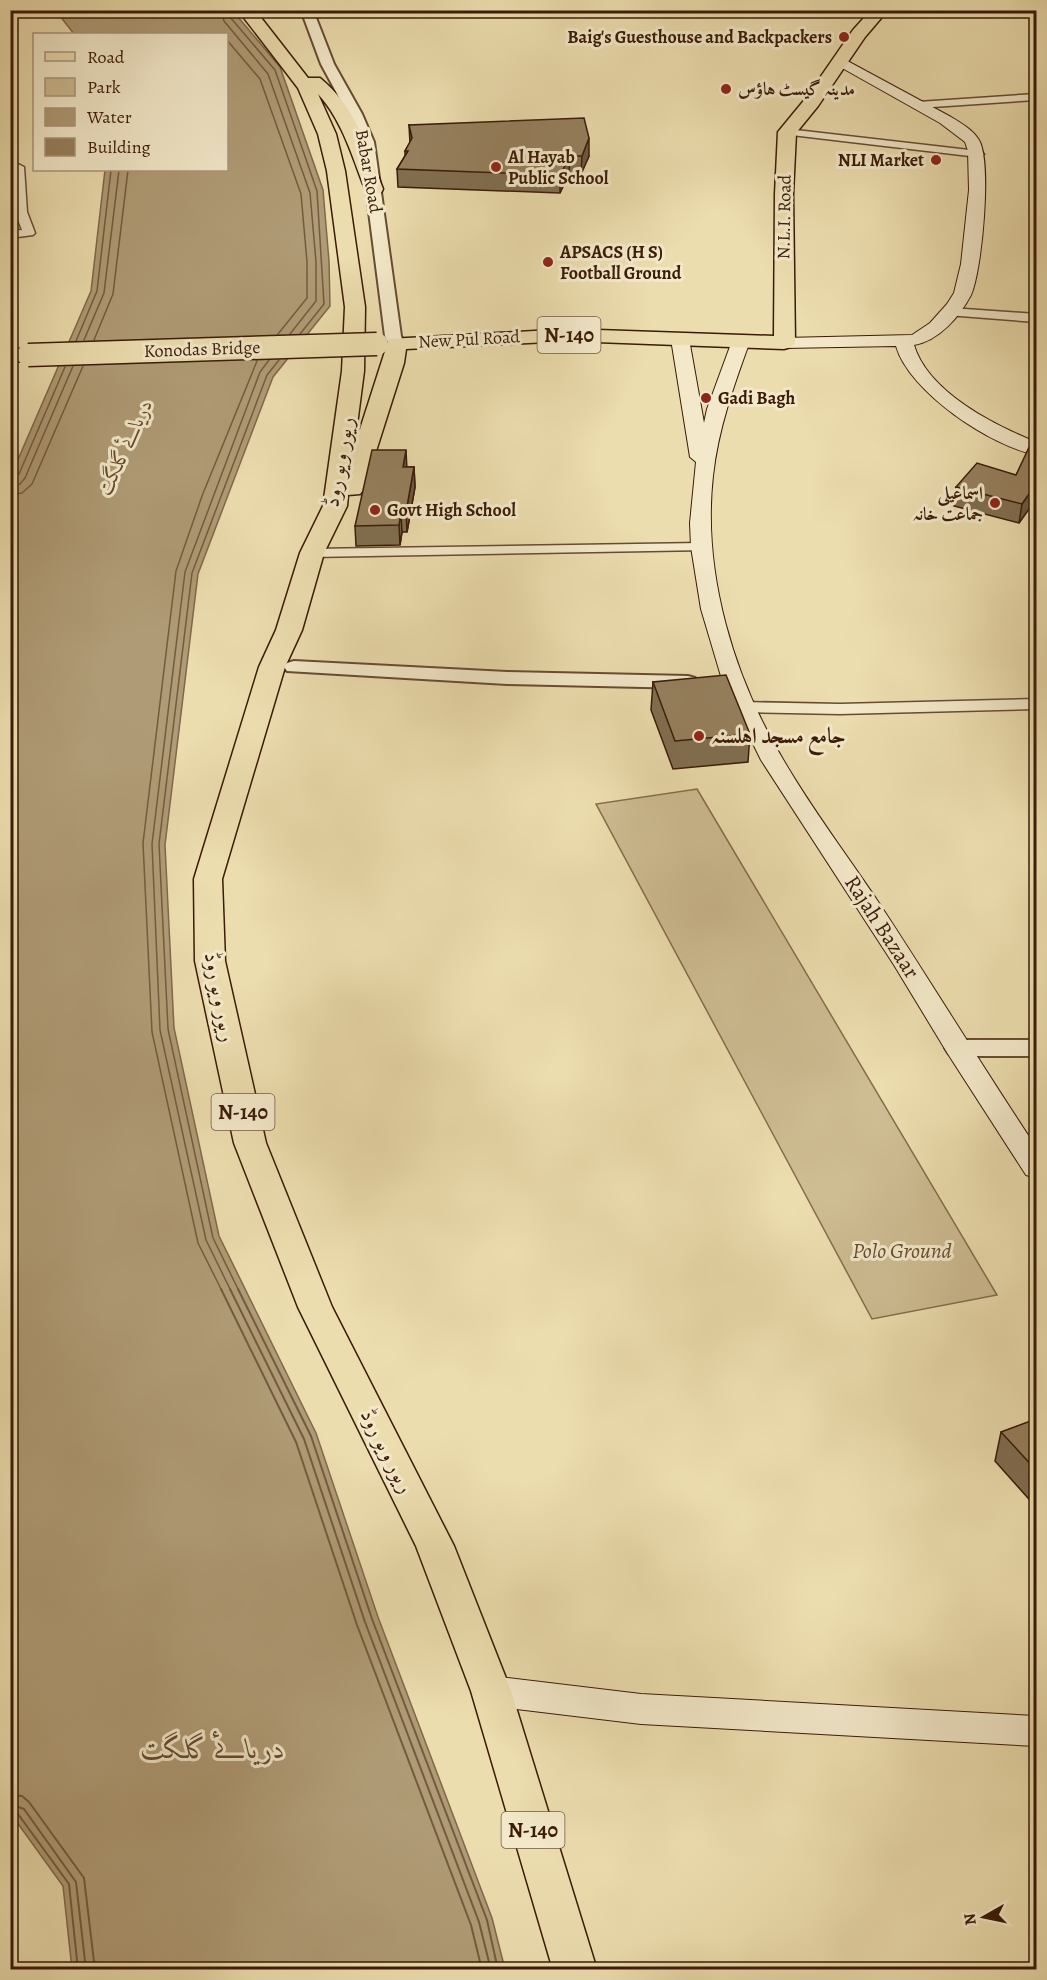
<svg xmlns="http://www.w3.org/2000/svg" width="1047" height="1980" font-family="Alegreya,Amiri,serif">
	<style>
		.green { fill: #cebc92; stroke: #846c4c; stroke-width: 1.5 }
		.water { fill: #af9b75; stroke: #806849; stroke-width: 1.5 }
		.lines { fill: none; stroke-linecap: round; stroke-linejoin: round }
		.shore-far1 { stroke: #745b3e; stroke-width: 1.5 }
		.shore { stroke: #745b3e; stroke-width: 2 }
		.minor-casing { stroke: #664c31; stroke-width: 3 }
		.tertiary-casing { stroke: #664c31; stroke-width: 4 }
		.secondary-casing { stroke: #391b07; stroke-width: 2 }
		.primary-casing { stroke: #391b07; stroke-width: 4 }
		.trunk-casing { stroke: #391b07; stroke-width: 3 }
		.minor { fill: #f3e9ca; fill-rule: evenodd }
		.tertiary { fill: #f3e9ca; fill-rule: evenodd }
		.secondary { fill: #f3e9ca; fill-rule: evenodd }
		.primary { fill: #ecddae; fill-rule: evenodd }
		.trunk { fill: #ecddae; fill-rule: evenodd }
		.primary-bridge-casing { stroke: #391b07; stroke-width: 25; stroke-linecap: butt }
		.primary-bridge { stroke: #ecddae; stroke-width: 22 }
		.wall { fill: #816e51; stroke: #391b07; stroke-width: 1.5 }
		.shaded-wall { fill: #695a42; stroke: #391b07; stroke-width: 1.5 }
		.building { fill: #96805e; stroke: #391b07; stroke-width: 1.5 }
		.poi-dot { fill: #8f2418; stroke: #f3e9ca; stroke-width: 2 }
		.labels { text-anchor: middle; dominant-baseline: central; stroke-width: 6; stroke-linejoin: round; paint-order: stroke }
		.far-poi-label { font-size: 18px; font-weight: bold; fill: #391b07; stroke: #f3e9ca; text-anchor: start }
		.far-street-label { font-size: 18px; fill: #391b07; stroke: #f3e9ca }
		.far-water-label { font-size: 20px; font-style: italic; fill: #62482e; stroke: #f3e9ca }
		.shield { fill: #f3e9ca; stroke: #715942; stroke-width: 1.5 }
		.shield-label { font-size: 21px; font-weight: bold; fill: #391b07 }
		.street-label { font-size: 22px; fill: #391b07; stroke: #f3e9ca }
		.poi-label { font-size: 22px; font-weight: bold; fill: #391b07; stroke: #f3e9ca; text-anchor: start }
		.park-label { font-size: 22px; font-style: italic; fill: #664b31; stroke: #f3e9ca }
		.near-water-label { font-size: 28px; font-style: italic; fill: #62482e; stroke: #f3e9ca }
	</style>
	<rect width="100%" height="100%" fill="#ecddae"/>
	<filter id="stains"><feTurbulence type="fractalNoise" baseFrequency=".00333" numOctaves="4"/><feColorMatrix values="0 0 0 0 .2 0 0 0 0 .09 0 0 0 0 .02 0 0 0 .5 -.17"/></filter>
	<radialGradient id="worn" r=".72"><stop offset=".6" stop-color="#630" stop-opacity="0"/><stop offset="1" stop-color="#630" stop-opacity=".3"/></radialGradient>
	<path class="green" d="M697 789 997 1295 872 1319 596 804Z"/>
	<path class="water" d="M56 11H233L280 67 323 190 329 261 330 306 273 377 198 574 165 845 174 1028 219 1236 316 1433 378 1617 492 1918 505 1969H72L63 1886 11 1814 10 478 91 291 105 170H226V34H74Z"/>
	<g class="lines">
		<path class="shore-far1" d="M221 10 224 21 268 74 310 193 316 262V301L290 334
			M229 10 230 17 275 70 317 191 324 304 300 334
			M226 39 260 79 301 194 307 262V298L278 334
			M84 340 104 293 119 170
			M94 340 113 294 128 170
			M76 341 97 291 111 170
			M10 478 19 474 65 367
			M10 486 20 484 25 478 73 366
			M10 495 22 493 32 484 83 366
			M222 1291 198 1243 152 1032 143 843 176 571 202 496 257 361
			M231 1291 206 1240 160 1030 152 844 185 572 260 372 269 360
			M239 1291 213 1238 168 1029 159 844 192 573 267 375 279 360"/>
		<path class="shore" d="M221 1289 296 1442 357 1625 471 1925 482 1970
			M230 1289 304 1439 365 1622 479 1922 491 1970
			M238 1289 311 1436 372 1619 487 1920 498 1970
			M10 1795 22 1796 29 1802 84 1878 95 1970
			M10 1804 24 1809 76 1882 86 1970
			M10 1811 18 1814 69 1884 78 1970"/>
		<g class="minor-casing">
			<path id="minor" d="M1036 94V100L918 108 913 105 918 102Z
				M787 129 978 151 984 154 978 157 783 134V130Z
				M10 160 24 167 27 212 35 233 33 235 10 238V231L22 230 15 212Z
				M951 308 1036 314V322L947 315 945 312Z
				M701 543 708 547 706 550 312 557 305 553 312 549Z
				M1036 699V709L840 714 744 712 736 707 744 702 840 704Z"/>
		</g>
		<g class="tertiary-casing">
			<path id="tertiary" d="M301 10H313L334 64 362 114 374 142 401 336 404 343 402 346H390L385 336 360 142 348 114 321 64Z
				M294 661 507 672 688 676 695 678 698 682 695 686 688 688 507 684 287 671 284 667 287 663Z
				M957 1040H1036V1056H957L949 1054 945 1048 949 1042Z"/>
		</g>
		<g class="secondary-casing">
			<path id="secondary" d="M840 57 951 117C961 123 973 130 979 140 992 162 982 271 971 295 960 316 939 341 914 345 928 392 994 425 1036 442V455C991 446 909 392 896 346L784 348 778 347 775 343 778 339 784 338 912 335 930 323 947 304 954 293 961 264 969 190 968 151 965 142 940 123 835 64 833 61 835 58Z
				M680 334 686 335 689 339 704 423 707 409 732 341 735 337H747L750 341C734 385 718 429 713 476 702 573 734 678 784 761 812 809 846 854 877 900 931 982 982 1066 1036 1147V1178L1026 1175 948 1054 894 965 761 760 723 683 701 609 691 547 690 523 696 462 690 457 671 339 674 335Z
				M491 1676 641 1694 1036 1716V1746L641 1724 491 1706 479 1701 474 1691 479 1681Z"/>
		</g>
		<g class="primary-casing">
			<path id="primary" d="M28 349 35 351 38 355 35 359 10 362V350Z"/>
		</g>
		<g class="trunk-casing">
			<path id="trunk" d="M238 10H255L308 78H320C355 106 368 149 383 189L381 193H367L365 189C352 156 342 120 318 94L336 134 345 171 365 307 364 371 354 448 389 339 569 329 774 336 775 194 778 132 806 98 853 30 871 10H888L865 37 818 106 796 133 793 194 795 343 791 347 784 349 569 341 406 349 404 363 364 489 360 494 348 495 347 506 324 553 302 630 285 667 222 879 225 961 266 1143 332 1307 454 1546 511 1691 597 1970H553L471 1691 416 1546 298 1307 234 1143 195 961 194 879 259 667 276 630 300 553 323 506 342 371 345 307 327 171 318 134 298 88Z"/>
		</g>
		<use href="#minor" class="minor"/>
		<use href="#tertiary" class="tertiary"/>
		<use href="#secondary" class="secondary"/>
		<use href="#primary" class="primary"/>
		<use href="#trunk" class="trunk"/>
		<g class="primary-bridge-casing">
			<path id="primary-bridge" d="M28 355 377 344"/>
		</g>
		<use href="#primary-bridge" class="primary-bridge"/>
	</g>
	<path class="wall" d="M409 125 589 156 581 174 569 173 560 193 398 187 397 169 405 156V151L410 143Z
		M1036 442V499L1019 523 954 506 956 487 1016 475Z
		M407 467H414L415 487 407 532H402L400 545 356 546 355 526Z
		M653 682 750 734 748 762 673 769 651 710Z
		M1036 1419V1507L995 1461 1001 1432Z"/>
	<path class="shaded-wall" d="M589 138V156L581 174 582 156Z
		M570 156 569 173 560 193V175Z
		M406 450 407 470 403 467Z
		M414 467 415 487 407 532 406 512Z
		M1036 484V499L1019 523 1022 504Z
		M401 512 402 532 400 545 399 525Z"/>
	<path class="building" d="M584 118 589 138 582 156H570L560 175 397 169 408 151H405L412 138 409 125Z
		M1032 441 1036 442V484L1022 504 956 487 977 463 1016 475Z
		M372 450H406L403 467H414L406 512H401L399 525 355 526Z
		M726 675 750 734 675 741 653 682Z
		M1036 1419V1470L1001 1432Z"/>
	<g class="poi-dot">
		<circle cx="844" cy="37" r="6"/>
		<circle cx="726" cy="89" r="6"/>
		<circle cx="936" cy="160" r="6"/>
		<circle cx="496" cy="167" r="6"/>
		<circle cx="548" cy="262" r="6"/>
		<circle cx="706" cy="398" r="6"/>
		<circle cx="995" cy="503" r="6"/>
		<circle cx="375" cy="510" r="6"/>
		<circle cx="699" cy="736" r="6"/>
	</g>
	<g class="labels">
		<g class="far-poi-label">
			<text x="832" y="37" text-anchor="end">Baig's Guesthouse and Backpackers</text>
			<text x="738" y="89">مدینہ گیسٹ ہاؤس</text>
			<text x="508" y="157">Al Hayab<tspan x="508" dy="21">Public School</tspan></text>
			<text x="924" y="160" text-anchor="end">NLI Market</text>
			<text x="560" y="252">APSACS (H S)<tspan x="560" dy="21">Football Ground</tspan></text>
			<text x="718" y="398">Gadi Bagh</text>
			<text x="983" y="493" text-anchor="end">اسماعیلی<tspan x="983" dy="21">جماعت خانہ</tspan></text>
			<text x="387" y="510">Govt High School</text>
		</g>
		<g class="far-street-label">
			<text transform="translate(369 171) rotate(80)">Babar Road</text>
			<text transform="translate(784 217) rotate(-89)">N.L.I. Road</text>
			<text transform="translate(469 339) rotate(-3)">New Pul Road</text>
			<text transform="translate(202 349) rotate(-2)">Konodas Bridge</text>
		</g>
		<g class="far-water-label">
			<text transform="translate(125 447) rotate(-65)">دریائے گلگت</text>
		</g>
		<g class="shield">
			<rect x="537.5" y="317" width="63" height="36" rx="4.5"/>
			<rect x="211.5" y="1094" width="63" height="36" rx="4.5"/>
			<rect x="501.5" y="1812" width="63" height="36" rx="4.5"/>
		</g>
		<g class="shield-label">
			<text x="569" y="335">N-140</text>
			<text x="243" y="1112">N-140</text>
			<text x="533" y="1830">N-140</text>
		</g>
		<g class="street-label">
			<text transform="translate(339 462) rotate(-80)">ریور ویو روڈ</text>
			<text transform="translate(882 927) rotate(57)">Rajah Bazaar</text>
			<text transform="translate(220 997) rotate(79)">ریور ویو روڈ</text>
			<text transform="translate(387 1451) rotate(63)">ریور ویو روڈ</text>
		</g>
		<g class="poi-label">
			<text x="711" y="736">جامع مسجد اہلسنہ</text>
		</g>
		<g class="park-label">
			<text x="902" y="1251">Polo Ground</text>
		</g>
		<g class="near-water-label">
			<text x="213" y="1749">دریائے گلگت</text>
		</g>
	</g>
	<rect width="1047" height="1980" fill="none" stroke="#ecddae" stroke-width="36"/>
	<rect x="12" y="12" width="1023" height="1956" fill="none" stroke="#391b07" stroke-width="3"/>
	<rect x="18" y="18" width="1011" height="1944" fill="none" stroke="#391b07" stroke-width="1.5"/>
	<rect x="33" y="33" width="195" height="138" fill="#f3e9ca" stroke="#a9977c" stroke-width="1.5"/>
	<rect x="45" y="52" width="30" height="9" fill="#ecddae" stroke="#a9977c" stroke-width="1.5"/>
	<text x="87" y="63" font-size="18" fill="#391b07">Road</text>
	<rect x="45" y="78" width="30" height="18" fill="#cebc92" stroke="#a9977c" stroke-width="1.5"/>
	<text x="87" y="93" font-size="18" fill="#391b07">Park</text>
	<rect x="45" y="108" width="30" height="18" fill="#af9b75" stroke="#a9977c" stroke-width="1.5"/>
	<text x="87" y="123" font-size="18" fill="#391b07">Water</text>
	<rect x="45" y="138" width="30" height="18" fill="#96805e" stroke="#a9977c" stroke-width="1.5"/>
	<text x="87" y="153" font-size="18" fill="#391b07">Building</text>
	<g transform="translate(984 1917) rotate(261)" stroke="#f3e9ca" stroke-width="4.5" paint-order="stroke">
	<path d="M0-4.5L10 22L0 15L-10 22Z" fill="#391b07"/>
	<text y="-9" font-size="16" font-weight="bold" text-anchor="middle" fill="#391b07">N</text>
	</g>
	<rect width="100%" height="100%" filter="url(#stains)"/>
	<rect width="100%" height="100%" fill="url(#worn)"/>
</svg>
